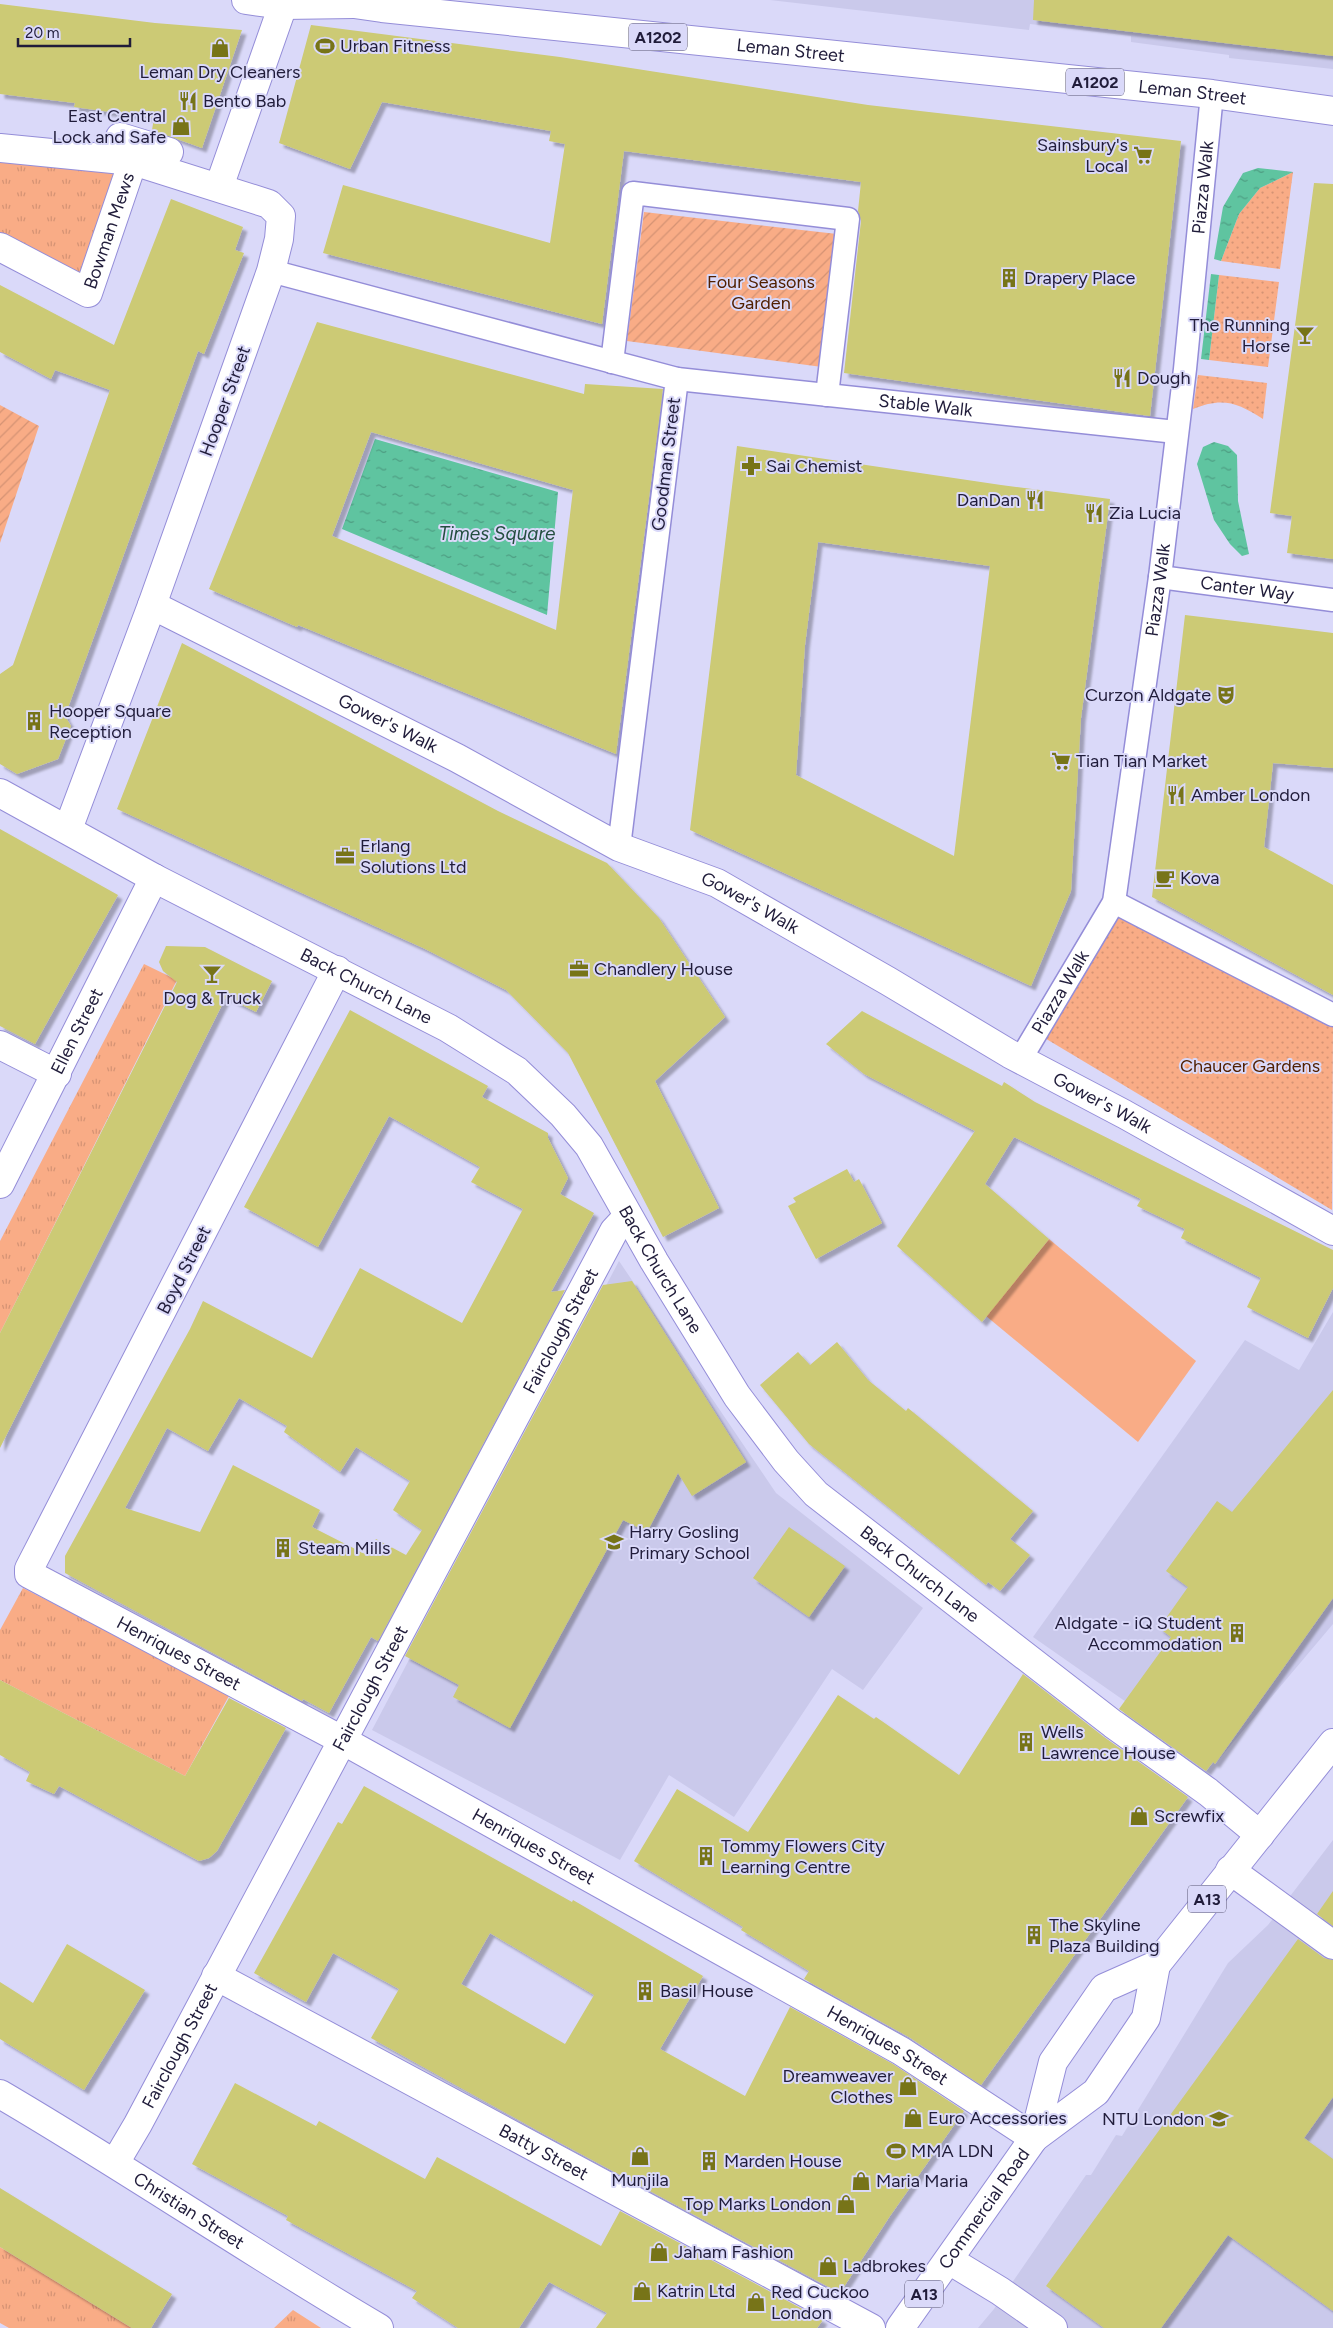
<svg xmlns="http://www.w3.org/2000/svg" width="1333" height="2328" font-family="Figtree,sans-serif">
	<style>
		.built { fill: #cac9eb }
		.grass { fill: url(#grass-tufts) }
		.park { fill: url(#park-dots) }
		.garden { fill: url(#garden-furrows) }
		.pitch { fill: #f9ac86 }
		.water { fill: url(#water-ripples) }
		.building { fill: #ccca74; fill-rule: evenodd; filter: url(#shadow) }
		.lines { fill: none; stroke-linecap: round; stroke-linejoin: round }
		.pedestrian-casing { stroke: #948dd8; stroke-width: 25 }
		.minor-casing { stroke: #948dd8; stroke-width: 30 }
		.primary-casing { stroke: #948dd8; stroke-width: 30 }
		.trunk-casing { stroke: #948dd8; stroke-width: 30 }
		.pedestrian { stroke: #fff; stroke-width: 22 }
		.minor { stroke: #fff; stroke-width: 28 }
		.primary { stroke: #fff; stroke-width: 28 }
		.trunk { stroke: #fff; stroke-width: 28 }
		.labels { text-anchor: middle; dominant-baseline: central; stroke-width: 4; stroke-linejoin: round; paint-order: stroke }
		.shield { fill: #dad9f9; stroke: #585573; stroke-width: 1 }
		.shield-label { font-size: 16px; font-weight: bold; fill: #201c3a }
		.poi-label { font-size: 18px; fill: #201c3a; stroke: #dad9f9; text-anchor: start }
		.street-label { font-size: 18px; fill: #201c3a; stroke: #dad9f9 }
		.park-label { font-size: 18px; fill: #512001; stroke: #dad9f9 }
		.water-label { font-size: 19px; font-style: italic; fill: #234e3f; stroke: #dad9f9 }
	</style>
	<defs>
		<pattern id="grass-tufts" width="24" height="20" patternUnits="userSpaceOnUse" patternTransform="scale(1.25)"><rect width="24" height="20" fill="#f9ac86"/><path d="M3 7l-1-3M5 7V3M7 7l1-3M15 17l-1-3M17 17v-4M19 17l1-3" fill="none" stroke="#d59374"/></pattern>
		<pattern id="park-dots" width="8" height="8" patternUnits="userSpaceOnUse" patternTransform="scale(1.25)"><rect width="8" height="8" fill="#f9ac86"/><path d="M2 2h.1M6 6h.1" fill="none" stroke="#d59374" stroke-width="1.8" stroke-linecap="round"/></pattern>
		<pattern id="garden-furrows" width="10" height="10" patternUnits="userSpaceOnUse" patternTransform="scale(1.25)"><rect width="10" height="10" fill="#f9ac86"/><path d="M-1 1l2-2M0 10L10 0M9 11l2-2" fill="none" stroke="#d59374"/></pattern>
		<pattern id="water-ripples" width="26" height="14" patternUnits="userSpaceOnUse" patternTransform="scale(1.25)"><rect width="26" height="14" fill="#5fc4a0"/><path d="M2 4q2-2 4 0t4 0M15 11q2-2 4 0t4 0" fill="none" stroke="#4e9e83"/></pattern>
		<filter id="shadow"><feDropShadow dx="4.5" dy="4.5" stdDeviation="1" flood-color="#0004"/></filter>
	</defs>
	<rect width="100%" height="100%" fill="#dad9f9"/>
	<path class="built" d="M770 0H1333V69L1229 58V55L1131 42V36L1030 24 1029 30Z
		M619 1261 776 1493 923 1608 863 1690 832 1669 734 1817 669 1775 620 1860 372 1730Z
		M1333 1312V1624L1215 1764 1033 1637 1245 1340 1299 1370Z
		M1333 1840V2328H978L994 2309 1086 2175H1091L1116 2135 1122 2136 1228 1963 1268 1925Z"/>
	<path class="grass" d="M0 157 121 174 85 277 0 233Z
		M144 964 177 980 0 1333V1241Z
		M23 1588 230 1694 185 1776 0 1680V1630Z
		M0 2247 132 2328H9L0 2323Z
		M293 2310 321 2328H274Z"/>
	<path class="park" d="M1293 172 1280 269 1221 261 1239 214 1260 188Z
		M1219 275 1279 282 1268 367 1209 360Z
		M1198 375 1267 383 1263 419C1237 402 1222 397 1193 409Z
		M1124 899 1333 1020 1332 1210 1043 1037Z"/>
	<path class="garden" d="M644 212 837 234 822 367 627 341Z
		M0 405 39 426 0 543Z"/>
	<path class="pitch" d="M1049 1239 1196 1361 1138 1442 986 1316Z"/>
	<path class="water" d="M1258 168 1293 172 1260 188 1239 214 1221 261 1214 259 1223 207 1243 173Z
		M1211 274 1219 275 1209 360 1201 359Z
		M375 439 558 492 547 615 342 529Z
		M1214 442 1228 446 1237 455 1238 501 1249 554 1242 556 1230 544 1214 520 1197 464 1203 447Z"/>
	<path class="building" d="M1034 0H1333V56L1033 20Z
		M0 4 155 23 242 30 202 148 152 130 154 118 74 107 75 103 0 94Z
		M311 25 560 57 868 105 1181 141 1150 416 844 373 861 221 858 211 861 182 624 151 602 324 323 253 343 185 550 243 565 144 549 141 551 131 382 102 350 169 279 143Z
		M1314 183 1333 184V559L1287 553 1292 516 1270 513Z
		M171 199 243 227 235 250 244 253 204 354 198 351 65 716 71 726 58 759 17 774 0 764V674L13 665 110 390 55 370 51 379 0 352V285L114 345Z
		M317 322 584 394 585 384 663 389 616 754 298 625 297 627 209 589ZM371 432 573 490 556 630 332 536Z
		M737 446 1001 485 1110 499 1081 718 1071 891 1031 986 690 830ZM818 542 990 566 954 856 796 775 805 645Z
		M1185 615 1333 633V768L1273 763 1264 847 1333 885V995L1152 897Z
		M182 643 498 811 607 863 659 918 725 1017 655 1081 719 1208 663 1237 568 1053 506 990 423 948 117 809Z
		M0 829 118 895 35 1044 0 1026Z
		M166 946 205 947 272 981 256 1012 226 997 0 1448V1333L177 982 163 971 159 962Z
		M350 1010 488 1086 482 1097 548 1133V1138L568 1178 560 1194 594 1213 551 1292 565 1290 378 1641 371 1637 329 1713 303 1699 302 1701 65 1573V1556L190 1329 203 1301 312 1358 360 1268 462 1323 523 1209 471 1182 480 1167 389 1116 318 1247 244 1207ZM239 1398 287 1426 284 1432 340 1472 356 1447 410 1481 393 1510 422 1530 406 1555 376 1539 367 1555 312 1527 320 1510 233 1465 200 1532 125 1508 167 1428 208 1451Z
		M862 1011 1002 1086 1004 1082 1035 1102 1333 1250V1288L1308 1338 1247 1307 1261 1278 1181 1238 1185 1229 1137 1206 1141 1199 1014 1137 985 1184 1049 1239 982 1322 897 1246 975 1131 864 1074 826 1044Z
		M847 1169 854 1182 859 1179 882 1223 816 1259 788 1206 796 1202 793 1198Z
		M632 1281 746 1462 692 1496 678 1473 647 1532 623 1520 510 1728 453 1697 459 1685 405 1656 603 1285Z
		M837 1342 868 1380 906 1411 908 1408 1033 1511 1010 1539 1030 1555 1000 1591 988 1582 986 1585 809 1444 760 1385 798 1352 810 1365Z
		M1333 1390V1598L1215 1764 1213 1762 1206 1771 1119 1709 1171 1637 1159 1628 1188 1587 1166 1571 1217 1501 1232 1512Z
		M789 1527 845 1566 809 1617 753 1578Z
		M1023 1674 1104 1737 1188 1797 981 2085 909 2037 804 1979 809 1971 741 1930 743 1927 634 1861 677 1789 748 1832 838 1695 874 1719 876 1717 959 1775Z
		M0 1680 185 1776 229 1698 286 1728 217 1851 209 1858 199 1861 59 1786 54 1794 26 1781 30 1772 0 1755Z
		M364 1786 572 1902 573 1900 703 1976 660 2049 745 2096 790 2007 893 2064 964 2111 890 2216 840 2293 542 2133 371 2038 399 1989 333 1953 306 2002 254 1973 338 1822 342 1824ZM490 1933 594 1995 565 2044 461 1984Z
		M1333 1891V1926L1317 1914Z
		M1298 1939 1324 1958 1333 1960V2097L1304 2138 1333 2159V2311L1228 2235 1161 2328H1104L1046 2286Z
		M67 1944 145 1990 84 2090 0 2039V1982L33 2003Z
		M235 2083 316 2126 319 2121 425 2179 437 2157 601 2246 620 2211 823 2320 817 2328H596L607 2313 549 2282 519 2328H458L412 2298 417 2291 286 2220 288 2216 192 2164Z
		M0 2188 172 2294 151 2328H132L0 2247Z"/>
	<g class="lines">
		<g class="pedestrian-casing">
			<g id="pedestrian">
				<path d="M271 271 677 379 619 847"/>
				<path d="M612 362 633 193 848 219 827 395"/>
				<path id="s1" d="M677 379 1176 432"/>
				<path id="s2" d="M1160 577 1333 600"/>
				<path d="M1114 902 1333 1015"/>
				<path id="s3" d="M1020 1060 1114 902 1160 577 1185 369 1212 94"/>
			</g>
		</g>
		<g class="minor-casing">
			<g id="minor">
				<path d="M120 137 169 152"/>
				<path d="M0 148 133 161 269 204 281 216 279 239 271 271 152 605 68 829"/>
				<path d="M219 187 283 5"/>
				<path id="s4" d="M0 247 88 293 133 161"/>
				<path id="s5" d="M152 605 457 758 619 847 717 883 888 981 1010 1054 1124 1114 1333 1231"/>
				<path id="s6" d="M0 793 154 878 448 1028 517 1071 563 1115 589 1146 654 1261 737 1396 786 1461 816 1494 1113 1724 1208 1792 1260 1835"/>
				<path id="s7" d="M337 970 29 1569V1574L342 1740 901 2051 1034 2138"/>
				<path d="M0 1045 57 1074"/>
				<path id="s8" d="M0 1184 154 878"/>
				<path d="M1230 1870 1333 1945"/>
				<path id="s9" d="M216 1976 871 2328"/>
				<path id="s10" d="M0 2094C128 2169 251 2253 379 2328"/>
				<path id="s11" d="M115 2163 138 2124 614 1231 628 1216"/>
				<path d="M949 2260 1000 2291 1053 2328"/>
			</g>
		</g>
		<g class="primary-casing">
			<path id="primary" d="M246 0 283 5 354 4"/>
		</g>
		<g class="trunk-casing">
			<g id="trunk">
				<path id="s12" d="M346 0 354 4 382 8 1212 94 1333 111"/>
				<path d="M1034 2138 1053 2062 1104 1988 1156 1965 1333 1743"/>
				<path id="s13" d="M900 2328 1034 2138 1096 2092 1146 2018 1156 1965"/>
			</g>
		</g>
		<use href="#pedestrian" class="pedestrian"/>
		<use href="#minor" class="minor"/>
		<use href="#primary" class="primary"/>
		<use href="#trunk" class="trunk"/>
	</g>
	<defs>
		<g id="stadium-bare" transform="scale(1.5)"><path d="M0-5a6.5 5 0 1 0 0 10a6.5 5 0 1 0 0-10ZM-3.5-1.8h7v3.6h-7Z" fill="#777418" stroke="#dad9f9" stroke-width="2.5" paint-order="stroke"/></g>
		<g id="shop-bare" transform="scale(1.5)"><path d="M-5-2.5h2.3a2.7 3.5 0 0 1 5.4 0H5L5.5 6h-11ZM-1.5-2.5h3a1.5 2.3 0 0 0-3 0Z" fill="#777418" stroke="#dad9f9" stroke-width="2.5" paint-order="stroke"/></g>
		<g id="restaurant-bare" transform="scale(1.5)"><path d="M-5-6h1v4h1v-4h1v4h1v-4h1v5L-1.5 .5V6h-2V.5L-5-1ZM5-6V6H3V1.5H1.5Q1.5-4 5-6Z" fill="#777418" stroke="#dad9f9" stroke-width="2.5" paint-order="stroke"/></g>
		<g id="supermarket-bare" transform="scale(1.5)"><path d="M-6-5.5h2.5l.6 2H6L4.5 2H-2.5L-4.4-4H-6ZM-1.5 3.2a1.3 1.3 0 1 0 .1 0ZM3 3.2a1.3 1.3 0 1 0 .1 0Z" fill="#777418" stroke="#dad9f9" stroke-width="2.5" paint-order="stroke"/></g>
		<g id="building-bare" transform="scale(1.5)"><path d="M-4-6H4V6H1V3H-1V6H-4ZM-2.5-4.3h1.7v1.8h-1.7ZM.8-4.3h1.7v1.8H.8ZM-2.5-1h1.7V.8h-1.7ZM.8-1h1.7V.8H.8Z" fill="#777418" stroke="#dad9f9" stroke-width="2.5" paint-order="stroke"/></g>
		<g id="bar-bare" transform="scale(1.5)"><path d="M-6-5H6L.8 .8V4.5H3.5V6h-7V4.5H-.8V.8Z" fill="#777418" stroke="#dad9f9" stroke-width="2.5" paint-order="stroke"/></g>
		<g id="pharmacy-bare" transform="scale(1.5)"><path d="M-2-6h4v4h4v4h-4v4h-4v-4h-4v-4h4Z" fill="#777418" stroke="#dad9f9" stroke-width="2.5" paint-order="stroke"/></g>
		<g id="theatre-bare" transform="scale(1.5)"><path d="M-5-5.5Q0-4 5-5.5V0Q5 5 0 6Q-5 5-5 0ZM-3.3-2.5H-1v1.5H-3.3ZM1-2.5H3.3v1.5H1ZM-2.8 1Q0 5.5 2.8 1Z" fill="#777418" stroke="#dad9f9" stroke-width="2.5" paint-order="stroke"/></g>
		<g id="office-bare" transform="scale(1.5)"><path d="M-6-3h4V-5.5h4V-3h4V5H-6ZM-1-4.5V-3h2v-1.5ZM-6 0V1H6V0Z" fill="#777418" stroke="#dad9f9" stroke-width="2.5" paint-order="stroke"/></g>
		<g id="cafe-bare" transform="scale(1.5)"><path d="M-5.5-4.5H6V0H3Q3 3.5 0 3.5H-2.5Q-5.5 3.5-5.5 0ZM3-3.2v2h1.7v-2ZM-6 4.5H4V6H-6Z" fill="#777418" stroke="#dad9f9" stroke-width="2.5" paint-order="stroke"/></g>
		<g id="school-bare" transform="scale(1.5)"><path d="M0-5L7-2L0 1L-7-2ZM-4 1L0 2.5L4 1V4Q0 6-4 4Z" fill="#777418" stroke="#dad9f9" stroke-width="2.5" paint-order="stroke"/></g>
		<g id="university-bare" transform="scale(1.5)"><path d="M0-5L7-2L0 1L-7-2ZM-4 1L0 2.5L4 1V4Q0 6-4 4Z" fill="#777418" stroke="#dad9f9" stroke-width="2.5" paint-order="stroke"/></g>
	</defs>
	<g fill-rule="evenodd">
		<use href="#stadium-bare" x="325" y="46"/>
		<use href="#shop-bare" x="220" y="48"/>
		<use href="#restaurant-bare" x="188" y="101"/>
		<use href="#shop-bare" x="181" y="126"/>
		<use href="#supermarket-bare" x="1143" y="155"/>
		<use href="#building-bare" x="1009" y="278"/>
		<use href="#bar-bare" x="1305" y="335"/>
		<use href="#restaurant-bare" x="1122" y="378"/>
		<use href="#pharmacy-bare" x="751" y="466"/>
		<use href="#restaurant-bare" x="1035" y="500"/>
		<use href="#restaurant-bare" x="1094" y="513"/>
		<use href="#theatre-bare" x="1226" y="695"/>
		<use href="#building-bare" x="34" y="721"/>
		<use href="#supermarket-bare" x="1061" y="761"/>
		<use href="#restaurant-bare" x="1176" y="795"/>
		<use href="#office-bare" x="345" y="856"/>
		<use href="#cafe-bare" x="1165" y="878"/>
		<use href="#office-bare" x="579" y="969"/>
		<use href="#bar-bare" x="212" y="974"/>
		<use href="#school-bare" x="614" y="1542"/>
		<use href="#building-bare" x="283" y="1548"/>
		<use href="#building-bare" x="1237" y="1633"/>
		<use href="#building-bare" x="1026" y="1742"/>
		<use href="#shop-bare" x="1139" y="1816"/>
		<use href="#building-bare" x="706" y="1856"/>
		<use href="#building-bare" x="1034" y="1935"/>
		<use href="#building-bare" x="645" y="1991"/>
		<use href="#shop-bare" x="908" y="2086"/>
		<use href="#shop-bare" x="913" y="2118"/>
		<use href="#university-bare" x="1219" y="2119"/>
		<use href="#stadium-bare" x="896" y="2151"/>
		<use href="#shop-bare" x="640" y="2156"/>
		<use href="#building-bare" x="709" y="2161"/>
		<use href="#shop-bare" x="861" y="2181"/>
		<use href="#shop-bare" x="846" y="2204"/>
		<use href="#shop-bare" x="659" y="2252"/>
		<use href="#shop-bare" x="828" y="2266"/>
		<use href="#shop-bare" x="642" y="2291"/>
		<use href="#shop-bare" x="756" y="2302"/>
	</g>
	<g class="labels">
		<g class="shield">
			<rect x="629" y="23.5" width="58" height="27" rx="4"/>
			<rect x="1066" y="68.5" width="58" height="27" rx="4"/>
			<rect x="1188" y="1885.5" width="38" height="27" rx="4"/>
			<rect x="905" y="2280.5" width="38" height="27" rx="4"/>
		</g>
		<g class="shield-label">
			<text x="658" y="37">A1202</text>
			<text x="1095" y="82">A1202</text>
			<text x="1207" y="1899">A13</text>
			<text x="924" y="2294">A13</text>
		</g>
		<g class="poi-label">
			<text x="340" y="46">Urban Fitness</text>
			<text x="220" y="72" text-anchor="middle">Leman Dry Cleaners</text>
			<text x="203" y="101">Bento Bab</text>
			<text x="166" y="116" text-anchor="end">East Central<tspan x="166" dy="21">Lock and Safe</tspan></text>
			<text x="1128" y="145" text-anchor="end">Sainsbury's<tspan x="1128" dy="21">Local</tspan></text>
			<text x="1024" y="278">Drapery Place</text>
			<text x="1290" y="325" text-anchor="end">The Running<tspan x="1290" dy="21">Horse</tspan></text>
			<text x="1137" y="378">Dough</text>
			<text x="766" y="466">Sai Chemist</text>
			<text x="1020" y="500" text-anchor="end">DanDan</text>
			<text x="1109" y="513">Zia Lucia</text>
			<text x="1211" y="695" text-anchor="end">Curzon Aldgate</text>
			<text x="49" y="711">Hooper Square<tspan x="49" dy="21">Reception</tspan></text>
			<text x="1076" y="761">Tian Tian Market</text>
			<text x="1191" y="795">Amber London</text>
			<text x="360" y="846">Erlang<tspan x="360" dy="21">Solutions Ltd</tspan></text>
			<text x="1180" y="878">Kova</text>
			<text x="594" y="969">Chandlery House</text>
			<text x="212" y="998" text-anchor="middle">Dog &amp; Truck</text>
			<text x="629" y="1532">Harry Gosling<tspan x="629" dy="21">Primary School</tspan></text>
			<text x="298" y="1548">Steam Mills</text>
			<text x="1222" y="1623" text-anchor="end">Aldgate - iQ Student<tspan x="1222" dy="21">Accommodation</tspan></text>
			<text x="1041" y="1732">Wells<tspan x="1041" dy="21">Lawrence House</tspan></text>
			<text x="1154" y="1816">Screwfix</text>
			<text x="721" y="1846">Tommy Flowers City<tspan x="721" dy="21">Learning Centre</tspan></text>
			<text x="1049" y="1925">The Skyline<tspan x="1049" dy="21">Plaza Building</tspan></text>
			<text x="660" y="1991">Basil House</text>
			<text x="893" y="2076" text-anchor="end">Dreamweaver<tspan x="893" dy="21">Clothes</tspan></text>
			<text x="928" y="2118">Euro Accessories</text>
			<text x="1204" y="2119" text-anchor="end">NTU London</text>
			<text x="911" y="2151">MMA LDN</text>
			<text x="724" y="2161">Marden House</text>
			<text x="640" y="2180" text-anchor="middle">Munjila</text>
			<text x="876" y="2181">Maria Maria</text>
			<text x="831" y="2204" text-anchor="end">Top Marks London</text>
			<text x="674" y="2252">Jaham Fashion</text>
			<text x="843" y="2266">Ladbrokes</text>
			<text x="657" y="2291">Katrin Ltd</text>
			<text x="771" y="2292">Red Cuckoo<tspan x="771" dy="21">London</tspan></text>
		</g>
		<g class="street-label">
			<text stroke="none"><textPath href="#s12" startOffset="448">Leman Street</textPath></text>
			<text stroke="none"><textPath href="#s12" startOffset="852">Leman Street</textPath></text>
			<text stroke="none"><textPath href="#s3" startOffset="904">Piazza Walk</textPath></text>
			<text stroke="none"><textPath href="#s4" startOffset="165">Bowman Mews</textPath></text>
			<text transform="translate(225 401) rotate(-70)">Hooper Street</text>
			<text stroke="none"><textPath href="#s1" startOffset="250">Stable Walk</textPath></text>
			<text transform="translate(666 464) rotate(-83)">Goodman Street</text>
			<text stroke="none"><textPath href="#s2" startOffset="88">Canter Way</textPath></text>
			<text stroke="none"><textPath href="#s3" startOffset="499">Piazza Walk</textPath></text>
			<text stroke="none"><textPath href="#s5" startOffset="264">Gower's Walk</textPath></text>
			<text stroke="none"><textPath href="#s5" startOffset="669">Gower's Walk</textPath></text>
			<text stroke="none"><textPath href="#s6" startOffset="414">Back Church Lane</textPath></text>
			<text stroke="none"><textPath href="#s3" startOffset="79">Piazza Walk</textPath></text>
			<text stroke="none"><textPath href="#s8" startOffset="171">Ellen Street</textPath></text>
			<text stroke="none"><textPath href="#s5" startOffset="1074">Gower's Walk</textPath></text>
			<text stroke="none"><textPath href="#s6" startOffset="834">Back Church Lane</textPath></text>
			<text transform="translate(184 1270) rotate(-63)">Boyd Street</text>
			<text stroke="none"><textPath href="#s11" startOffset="944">Fairclough Street</textPath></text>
			<text stroke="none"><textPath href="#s6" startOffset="1239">Back Church Lane</textPath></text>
			<text stroke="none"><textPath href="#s7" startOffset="848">Henriques Street</textPath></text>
			<text stroke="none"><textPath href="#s11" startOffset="539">Fairclough Street</textPath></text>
			<text stroke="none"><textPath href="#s7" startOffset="1252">Henriques Street</textPath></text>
			<text stroke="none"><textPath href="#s11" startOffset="134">Fairclough Street</textPath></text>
			<text stroke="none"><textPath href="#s7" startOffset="1658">Henriques Street</textPath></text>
			<text stroke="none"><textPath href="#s9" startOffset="372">Batty Street</textPath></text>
			<text stroke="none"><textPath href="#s13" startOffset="146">Commercial Road</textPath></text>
			<text stroke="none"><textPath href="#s10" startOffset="222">Christian Street</textPath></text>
		</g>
		<g class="park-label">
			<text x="761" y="282">Four Seasons<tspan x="761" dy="21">Garden</tspan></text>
			<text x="1250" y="1066">Chaucer Gardens</text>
		</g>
		<g class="water-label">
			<text x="497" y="533">Times Square</text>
		</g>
	</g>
	<path d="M18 38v8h112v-8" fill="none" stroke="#201c3a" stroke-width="2.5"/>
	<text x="25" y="38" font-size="15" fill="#201c3a" stroke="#dad9f9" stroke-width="4" paint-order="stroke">20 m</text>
</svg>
